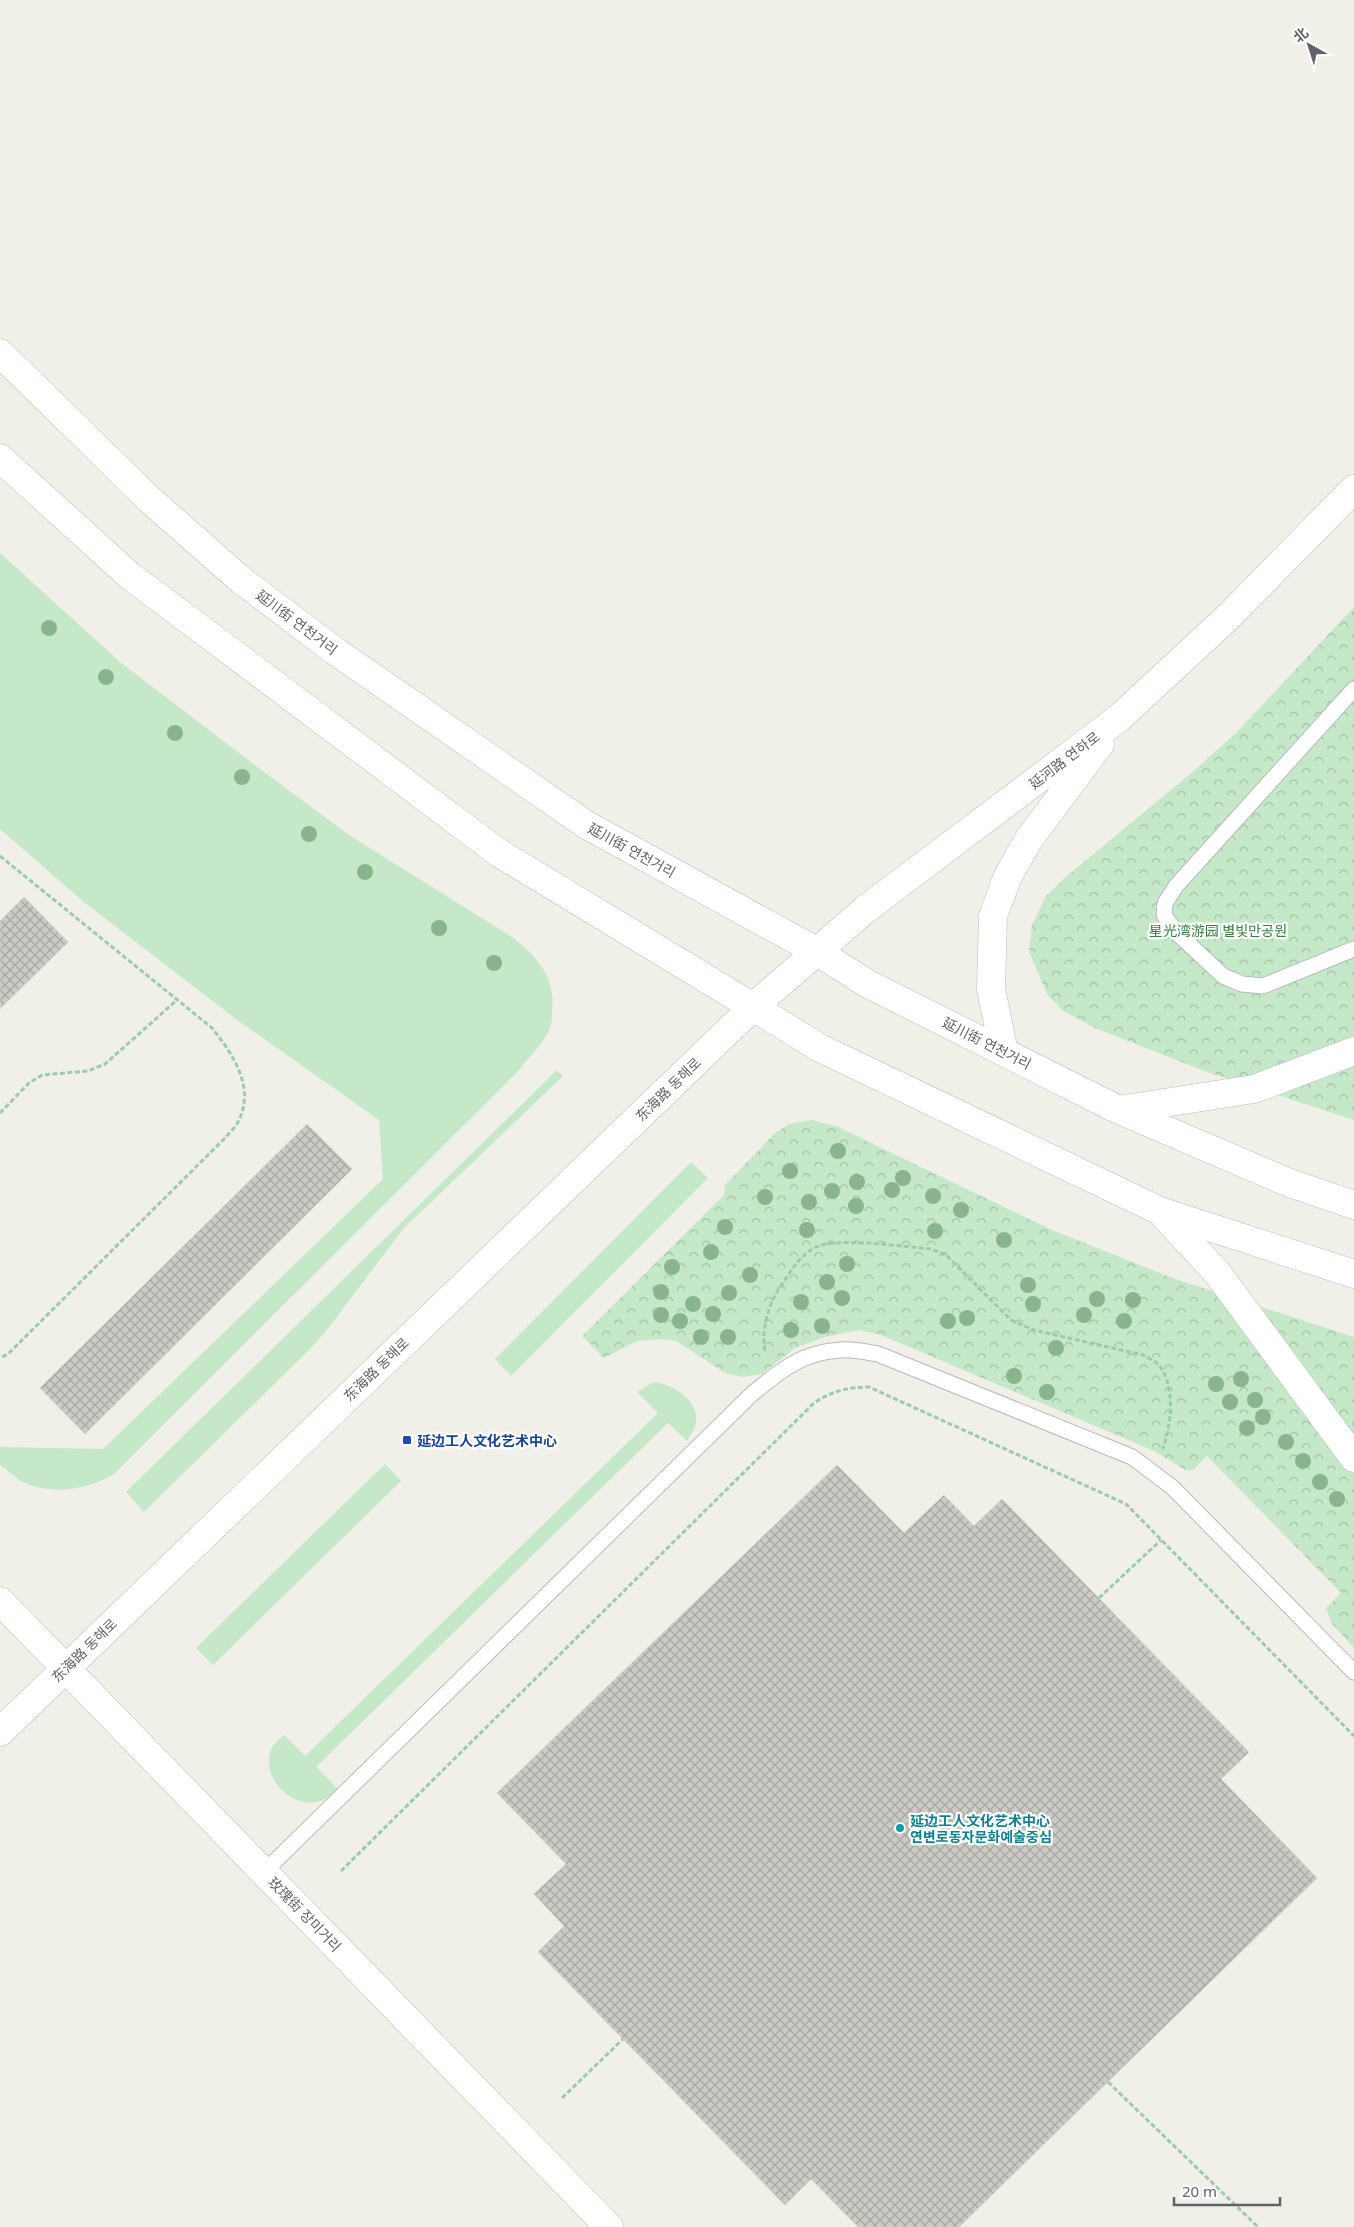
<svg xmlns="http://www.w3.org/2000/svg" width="1354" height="2227" font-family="'Noto Sans','Noto Sans SC','Noto Sans KR',sans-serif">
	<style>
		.grass { fill: #c5e8c9 }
		.park { fill: url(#park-crowns) }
		.building { fill: url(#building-cross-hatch); stroke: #d6d3c6 }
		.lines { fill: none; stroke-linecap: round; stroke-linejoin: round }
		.service-casing { stroke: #b8b9be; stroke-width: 17 }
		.tertiary-casing { stroke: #b8b9be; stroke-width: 29 }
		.secondary-casing { stroke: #b9bbc1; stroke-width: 29 }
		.path { stroke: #9ec9b0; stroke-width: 3; stroke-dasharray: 5 2.5; stroke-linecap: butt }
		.service { stroke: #fff; stroke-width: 15 }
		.tertiary { stroke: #fff; stroke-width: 28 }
		.secondary { stroke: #fff; stroke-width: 28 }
		.tree { fill: #89b48d }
		.transit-dot { fill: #1a4fb4; stroke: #fff; stroke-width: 2 }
		.culture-dot { fill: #0f9aa8; stroke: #fff; stroke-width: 2 }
		.labels { text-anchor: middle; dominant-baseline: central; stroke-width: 4.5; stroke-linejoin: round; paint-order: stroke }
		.street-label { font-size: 14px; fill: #5f6268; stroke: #fff }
		.park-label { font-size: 14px; fill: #348242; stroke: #fff }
		.transit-label { font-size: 14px; font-weight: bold; fill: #164399; stroke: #fff; text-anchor: start }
		.culture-label { font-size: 14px; font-weight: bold; fill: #0d838f; stroke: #fff; text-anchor: start }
	</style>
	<defs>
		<pattern id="park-crowns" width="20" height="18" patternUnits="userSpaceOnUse" patternTransform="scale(1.25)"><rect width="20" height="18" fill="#c5e8c9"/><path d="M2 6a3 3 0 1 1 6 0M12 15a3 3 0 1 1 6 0" fill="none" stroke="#a3bfa7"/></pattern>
		<pattern id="building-cross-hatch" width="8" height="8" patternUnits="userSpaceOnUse" patternTransform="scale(1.25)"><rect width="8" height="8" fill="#cccac5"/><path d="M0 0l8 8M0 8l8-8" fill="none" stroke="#a9a7a4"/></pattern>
	</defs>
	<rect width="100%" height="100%" fill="#f1f0e8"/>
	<path class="grass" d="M0 553 120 662 256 766 349 835 515 939C539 959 556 979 552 1012 552 1017 552 1023 550 1028 544 1043 530 1056 520 1069L114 1474C91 1488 59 1494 32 1486 21 1483 10 1472 0 1465V1447L103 1449 383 1179 379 1120 240 1022 85 903 0 829Z
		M557 1070 563 1076 403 1229 330 1326 311 1348 144 1512 126 1492Z
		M691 1162 708 1178 511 1376 495 1359Z
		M654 1382C676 1385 702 1402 695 1427 693 1432 689 1437 687 1441L668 1423 316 1767 337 1788C308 1827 253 1779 273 1746 276 1742 280 1738 284 1735L305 1756 658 1413 637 1392Z
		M385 1464 401 1481 213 1665 196 1648Z"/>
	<path class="park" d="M1354 607V1120L1207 1072 1095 1028 1063 1011 1047 994 1029 952 1032 925 1046 896 1068 875 1189 775 1236 733Z
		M812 1120 838 1127 1052 1230 1175 1279 1354 1337V1648L1332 1624 1326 1608 1341 1593 1207 1456 1193 1470 1187 1471 1154 1451 881 1335 858 1330 825 1337 795 1348 762 1374 742 1377 725 1373 676 1341 660 1339 637 1341 604 1358 582 1336 724 1195 725 1185 773 1135 789 1124Z"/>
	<path class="building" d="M24 897 68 942 0 1009V921Z
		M307 1124 352 1169 85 1434 40 1388Z
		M837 1465 904 1533 944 1495 974 1526 1002 1499 1249 1752 1221 1779 1317 1878 959 2227H858L811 2179 785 2205 538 1952 564 1926 534 1894 566 1864 497 1793Z"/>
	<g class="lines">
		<g class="service-casing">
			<path id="service" d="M1354 689 1176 886 1165 903 1164 915 1175 931 1223 976 1242 984 1263 986 1354 949
				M264 1872 752 1394C780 1371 802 1352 840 1350 852 1349 866 1352 878 1354L1132 1457 1172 1487 1354 1672"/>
		</g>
		<g class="tertiary-casing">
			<path id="tertiary" d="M0 1601 609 2227
				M0 1732 753 1007"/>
		</g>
		<g class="secondary-casing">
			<path id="secondary" d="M0 353 149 499 241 580 335 651 585 824 816 951 868 984 1119 1110 1287 1182 1354 1205
				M0 458 130 576 499 853 753 1007 820 1048 1160 1211 1354 1274
				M753 1007 866 909 1119 718 1227 618 1354 489
				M1004 1052 991 989 993 916 1008 876 1029 839 1100 744
				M1119 1110 1254 1089 1354 1051
				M1161 1212 1218 1274 1354 1458"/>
		</g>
		<path class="path" d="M0 856 212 1028C233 1054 256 1088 238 1122 235 1128 229 1133 226 1137L8 1354 0 1358
			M0 1113 29 1083 42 1075 88 1071 105 1064 177 1000
			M765 1351C761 1331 768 1305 779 1289 789 1274 798 1257 814 1248 835 1236 904 1247 931 1249L946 1255 1011 1320 1034 1330 1143 1355C1148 1358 1156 1361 1159 1365 1176 1387 1171 1425 1163 1449
			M1099 1598 1161 1540
			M341 1871 814 1403C832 1391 848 1387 869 1387L1126 1504 1354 1736
			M1108 2082 1258 2227
			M562 2098 623 2039"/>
		<use href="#service" class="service"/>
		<use href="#tertiary" class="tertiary"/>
		<use href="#secondary" class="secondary"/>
	</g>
	<g class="tree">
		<circle cx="49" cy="628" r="8"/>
		<circle cx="106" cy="677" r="8"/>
		<circle cx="175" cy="733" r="8"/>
		<circle cx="242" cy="777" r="8"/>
		<circle cx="309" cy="834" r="8"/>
		<circle cx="365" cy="872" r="8"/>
		<circle cx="439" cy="928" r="8"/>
		<circle cx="494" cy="963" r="8"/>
		<circle cx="838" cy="1151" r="8"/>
		<circle cx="790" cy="1171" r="8"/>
		<circle cx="903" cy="1178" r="8"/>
		<circle cx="857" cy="1182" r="8"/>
		<circle cx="892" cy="1190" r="8"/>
		<circle cx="832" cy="1191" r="8"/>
		<circle cx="933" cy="1196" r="8"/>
		<circle cx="765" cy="1197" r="8"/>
		<circle cx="809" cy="1202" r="8"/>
		<circle cx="856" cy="1206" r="8"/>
		<circle cx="961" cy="1210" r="8"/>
		<circle cx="725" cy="1227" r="8"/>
		<circle cx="807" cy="1230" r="8"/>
		<circle cx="935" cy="1231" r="8"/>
		<circle cx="1004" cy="1240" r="8"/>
		<circle cx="711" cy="1252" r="8"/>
		<circle cx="847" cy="1264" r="8"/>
		<circle cx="672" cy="1267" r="8"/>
		<circle cx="750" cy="1275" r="8"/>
		<circle cx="827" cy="1282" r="8"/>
		<circle cx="1028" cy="1285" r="8"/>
		<circle cx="661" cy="1292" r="8"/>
		<circle cx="729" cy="1293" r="8"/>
		<circle cx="842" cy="1298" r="8"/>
		<circle cx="1097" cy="1299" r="8"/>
		<circle cx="1133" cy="1300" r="8"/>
		<circle cx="801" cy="1302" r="8"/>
		<circle cx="693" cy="1304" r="8"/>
		<circle cx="1033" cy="1304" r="8"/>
		<circle cx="713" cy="1314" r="8"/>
		<circle cx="661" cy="1315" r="8"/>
		<circle cx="1084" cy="1315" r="8"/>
		<circle cx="967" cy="1318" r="8"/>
		<circle cx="680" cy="1321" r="8"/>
		<circle cx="948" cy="1321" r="8"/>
		<circle cx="1124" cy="1321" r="8"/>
		<circle cx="822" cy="1326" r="8"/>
		<circle cx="791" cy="1330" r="8"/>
		<circle cx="701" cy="1337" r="8"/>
		<circle cx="728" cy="1337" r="8"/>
		<circle cx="1056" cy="1348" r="8"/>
		<circle cx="1014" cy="1376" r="8"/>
		<circle cx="1241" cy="1379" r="8"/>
		<circle cx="1216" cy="1384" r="8"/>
		<circle cx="1047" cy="1392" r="8"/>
		<circle cx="1255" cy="1400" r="8"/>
		<circle cx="1230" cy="1402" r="8"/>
		<circle cx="1263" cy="1417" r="8"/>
		<circle cx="1247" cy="1428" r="8"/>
		<circle cx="1286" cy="1442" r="8"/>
		<circle cx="1303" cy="1461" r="8"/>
		<circle cx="1320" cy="1482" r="8"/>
		<circle cx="1337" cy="1499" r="8"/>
	</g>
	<rect class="transit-dot" x="402" y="1435" width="10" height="10" rx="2.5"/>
	<circle class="culture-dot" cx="900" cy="1828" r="5"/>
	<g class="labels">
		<g class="street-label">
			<text transform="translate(297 622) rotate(37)">延川街 연천거리</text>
			<text transform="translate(1064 760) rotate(-37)">延河路 연하로</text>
			<text transform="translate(632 850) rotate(29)">延川街 연천거리</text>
			<text transform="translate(987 1043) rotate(27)">延川街 연천거리</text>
			<text transform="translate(668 1089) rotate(-44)">东海路 동해로</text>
			<text transform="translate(376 1369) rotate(-44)">东海路 동해로</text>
			<text transform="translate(84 1650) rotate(-44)">东海路 동해로</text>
			<text transform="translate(305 1914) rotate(46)">玫瑰街 장미거리</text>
		</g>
		<g class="park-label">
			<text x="1218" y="930">星光湾游园 별빛만공원</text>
		</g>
		<g class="transit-label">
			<text x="417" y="1440">延边工人文化艺术中心</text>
		</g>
		<g class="culture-label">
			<text x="910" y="1820">延边工人文化艺术中心<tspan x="910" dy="16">연변로동자문화예술중심</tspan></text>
		</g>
	</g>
	<g transform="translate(1309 45) rotate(321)" stroke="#ffffff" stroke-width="4" paint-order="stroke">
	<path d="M0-4L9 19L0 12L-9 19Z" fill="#5f6268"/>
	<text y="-8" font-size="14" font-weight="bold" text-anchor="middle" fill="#5f6268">北</text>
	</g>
	<path d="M1174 2197v8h106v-8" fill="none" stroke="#5f6268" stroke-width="2.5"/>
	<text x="1182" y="2197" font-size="15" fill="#5f6268" stroke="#ffffff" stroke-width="4" paint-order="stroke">20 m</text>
</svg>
